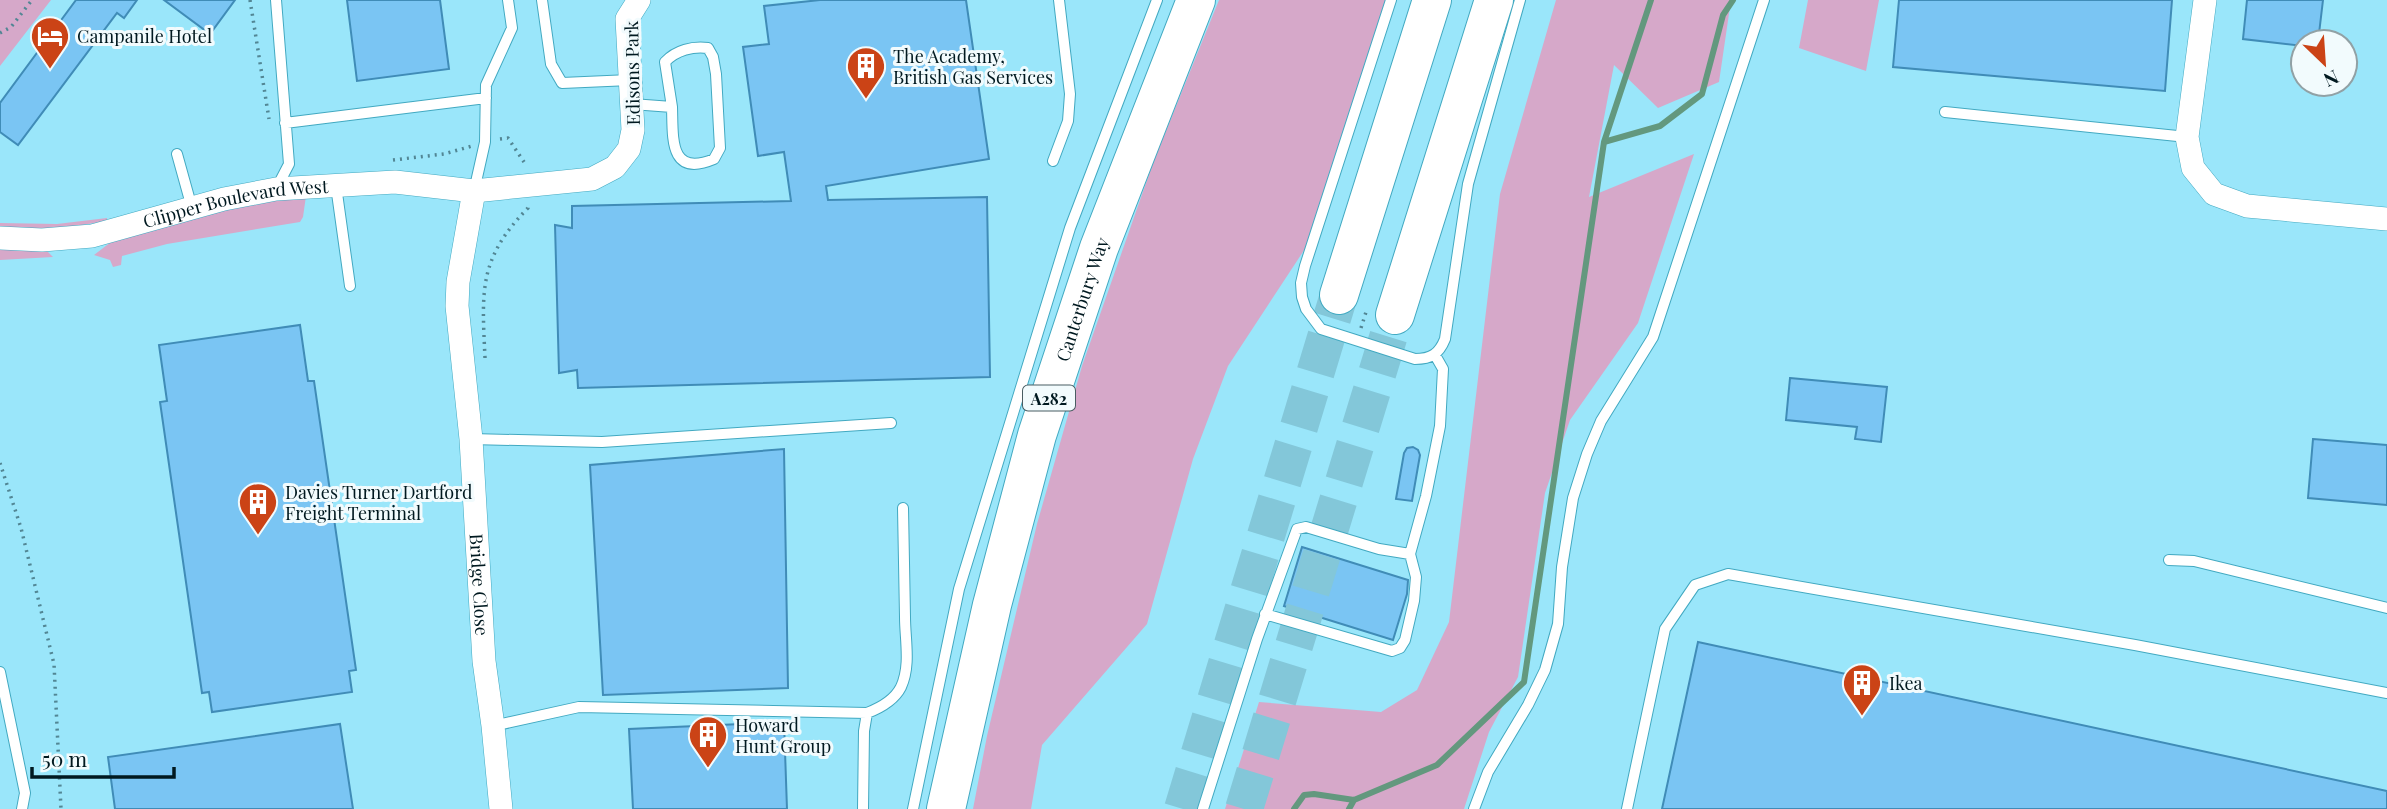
<svg xmlns="http://www.w3.org/2000/svg" width="2387" height="809" font-family="'Playfair Display',serif">
	<style>
		.green { fill: #d6a8c9 }
		.lines { fill: none; stroke-linecap: round; stroke-linejoin: round }
		.stream { stroke: #63987e; stroke-width: 6 }
		.building { fill: #7ac5f3; stroke: #408cb7; stroke-width: 2 }
		.highway-tunnel { stroke: #83c7d9; stroke-width: 38; stroke-dasharray: 38 19; stroke-linecap: butt }
		.lane-casing { stroke: #42a9c1; stroke-width: 12 }
		.street-casing { stroke: #42a9c1; stroke-width: 24 }
		.highway-casing { stroke: #42a9c1; stroke-width: 40 }
		.path { stroke: #528694; stroke-width: 3.5; stroke-dasharray: 2 5; stroke-linecap: butt }
		.lane { stroke: #fff; stroke-width: 10 }
		.street { stroke: #fff; stroke-width: 23 }
		.highway { stroke: #fff; stroke-width: 38 }
		.labels { text-anchor: middle; dominant-baseline: central; stroke-width: 6; stroke-linejoin: round; paint-order: stroke }
		.shield { fill: #f2fbfd; stroke: #495d62; stroke-width: 2 }
		.shield-label { font-size: 16px; font-weight: bold; fill: #001920 }
		.poi-label { font-size: 18px; fill: #001920; stroke: #f2fbfd; text-anchor: start }
		.street-label { font-size: 18px; fill: #001920; stroke: #f2fbfd }
	</style>
	<rect width="100%" height="100%" fill="#9ae6fa"/>
	<path class="green" d="M0 0H51L0 66Z
		M1219 0H1391L1316 232 1228 366 1193 459 1147 624 1042 745 1031 809H973L987 736 1037 524 1082 366 1153 163Z
		M1556 0H1731L1719 82 1658 108 1614 65 1589 197 1694 154 1638 323 1570 420 1545 493 1518 677 1489 732 1464 809H1225L1259 702 1381 712 1417 690 1449 622 1500 194Z
		M1808 0H1879L1866 71 1799 48Z
		M306 196 303 217 300 222 167 244 122 256 121 265 113 267 110 260 94 255 111 242 242 206Z
		M107 218V221L56 229 0 228V223L57 224Z
		M0 248 47 251 53 257 0 260Z"/>
	<g class="lines">
		<path class="stream" d="M1604 142 1660 126 1702 94 1723 15 1733 0
			M1294 809 1304 795 1314 794 1354 800 1437 765 1524 682 1604 142 1651 0
			M1349 809 1354 800"/>
	</g>
	<path class="building" d="M76 0H137L124 18 117 13 18 145 0 132V103Z
		M164 0H235L210 34Z
		M347 0H440L449 69 357 81Z
		M820 0H966L989 159 826 186 828 200 987 197 990 377 578 388 577 370 559 373 555 225 572 228V206L791 201 784 152 758 156 743 47 769 44 764 6Z
		M1899 0H2172L2165 91 1893 67Z
		M2247 0H2323L2318 42H2303V46L2243 39Z
		M300 325 308 381H314L356 670 349 671 352 692 212 712 209 692 202 693 160 402 167 401 159 345Z
		M1790 378 1887 387 1881 442 1855 439 1857 427 1786 420Z
		M2313 439 2387 445V505L2308 498Z
		M1413 447 1418 450 1420 455 1412 501 1396 499 1404 453 1407 448Z
		M784 449 788 688 603 695 590 465Z
		M1302 547 1408 580 1407 594 1393 640 1284 606Z
		M1698 642 2387 791V809H1662Z
		M784 722 787 809H633L629 729Z
		M340 724 353 809H115L108 757Z"/>
	<g class="lines">
		<path class="highway-tunnel" d="M1183 809 1339 295
			M1244 809 1395 315"/>
		<g class="lane-casing">
			<path id="lane" d="M542 0 551 64 562 83 630 80
				M1391 0 1305 266 1301 283 1302 297 1306 309 1321 329 1415 359C1431 359 1439 354 1445 339L1468 184 1520 0
				M632 104 672 107 665 62C676 50 693 46 708 48L713 57 716 74 720 148 714 159C669 178 673 138 672 107
				M1945 112 2187 137
				M285 123 486 98
				M177 154 192 208
				M1053 161 1068 121 1070 94 1059 0
				M336 186 350 286
				M276 189 289 164 276 0
				M474 191 485 142 486 85 512 28 508 0
				M471 439 602 442 891 423
				M2169 560 2194 561 2387 608
				M1265 614 1392 651 1400 648 1405 640 1414 601 1416 577 1410 554
				M0 672 25 793 22 809
				M493 726 579 707 867 713C880 708 894 701 901 687 911 665 905 640 905 617 904 581 904 544 903 508
				M863 809 864 731 867 713
				M913 809 959 589 1070 228 1157 0
				M1203 809 1257 639 1297 529 1306 527 1379 549 1410 554 1426 496 1440 426 1443 369 1435 355
				M1474 809 1488 772 1528 705 1545 670 1558 624 1562 567 1573 498 1587 454 1601 421 1653 337 1764 0
				M1627 809 1665 629 1695 585 1728 574 2135 645 2387 693"/>
		</g>
		<g class="street-casing">
			<g id="street">
				<path d="M2205 0 2187 137 2193 168 2214 194 2247 206 2387 219"/>
				<path id="s1" d="M474 191 458 282 457 306 471 439 484 661 493 726 501 809"/>
				<path id="s2" d="M0 238 42 240 92 236 224 199 276 189 395 182 474 191 592 179 615 167 629 149 633 130 627 19 639 0"/>
			</g>
		</g>
		<g class="highway-casing">
			<g id="highway">
				<path d="M1339 295 1432 0"/>
				<path d="M1395 315 1494 0"/>
				<path id="s3" d="M946 809 992 605 1037 435 1099 248 1196 0"/>
			</g>
		</g>
		<path class="path" d="M250 0 269 119
			M0 33 11 27 32 0
			M500 139 508 138 526 165
			M393 160 444 154 472 146
			M1361 328 1366 312
			M485 358C482 291 478 259 528 208V204
			M0 463 21 528 54 664 61 809"/>
		<use href="#lane" class="lane"/>
		<use href="#street" class="street"/>
		<use href="#highway" class="highway"/>
	</g>
	<defs>
		<g id="hotel-pin" transform="scale(2.0125)"><path d="M0 17L-7.5 6A9.5 9.5 0 1 1 7.5 6Z" fill="#cb4316" stroke="#f2fbfd"/><path d="M-6-4.5h1.5V1H6V5H4.5V3h-9V5H-6ZM-4 0a1.8 1.8 0 1 1 3.6 0ZM.5 0V-2.5h3Q6-2.5 6 0Z" fill="#fff"/></g>
		<g id="building-pin" transform="scale(2.0125)"><path d="M0 17L-7.5 6A9.5 9.5 0 1 1 7.5 6Z" fill="#cb4316" stroke="#f2fbfd"/><path d="M-4-6H4V6H1V3H-1V6H-4ZM-2.5-4.3h1.7v1.8h-1.7ZM.8-4.3h1.7v1.8H.8ZM-2.5-1h1.7V.8h-1.7ZM.8-1h1.7V.8H.8Z" fill="#fff"/></g>
	</defs>
	<g fill-rule="evenodd">
		<use href="#hotel-pin" x="50" y="36"/>
		<use href="#building-pin" x="866" y="66"/>
		<use href="#building-pin" x="258" y="502"/>
		<use href="#building-pin" x="1862" y="683"/>
		<use href="#building-pin" x="708" y="735"/>
	</g>
	<g class="labels">
		<rect class="shield" x="1023" y="385.5" width="52" height="25" rx="5"/>
		<g class="shield-label">
			<text x="1049" y="398">A282</text>
		</g>
		<g class="poi-label">
			<text x="77" y="36">Campanile Hotel</text>
			<text x="893" y="56">The Academy,<tspan x="893" dy="21">British Gas Services</tspan></text>
			<text x="285" y="492">Davies Turner Dartford<tspan x="285" dy="21">Freight Terminal</tspan></text>
			<text x="1889" y="683">Ikea</text>
			<text x="735" y="725">Howard<tspan x="735" dy="21">Hunt Group</tspan></text>
		</g>
		<g class="street-label">
			<text transform="translate(632 73) rotate(-91)">Edisons Park</text>
			<text stroke="none"><textPath href="#s2" startOffset="240">Clipper Boulevard West</textPath></text>
			<text stroke="none"><textPath href="#s3" startOffset="528">Canterbury Way</textPath></text>
			<text stroke="none"><textPath href="#s1" startOffset="396">Bridge Close</textPath></text>
		</g>
	</g>
	<g transform="translate(2324 63) rotate(155)"><circle r="33" fill="#f2fbfd" stroke="#91a1a5" stroke-width="2"/>
	<path d="M0-5L12 26L0 18L-12 26Z" fill="#cb4316"/>
	<text y="-10" font-size="19" font-weight="bold" text-anchor="middle" fill="#001920">N</text>
	</g>
	<path d="M32 767v10h142v-10" fill="none" stroke="#001920" stroke-width="3.5"/>
	<text x="42" y="767" font-size="21" fill="#001920" stroke="#f2fbfd" stroke-width="5" paint-order="stroke">50 m</text>
</svg>
